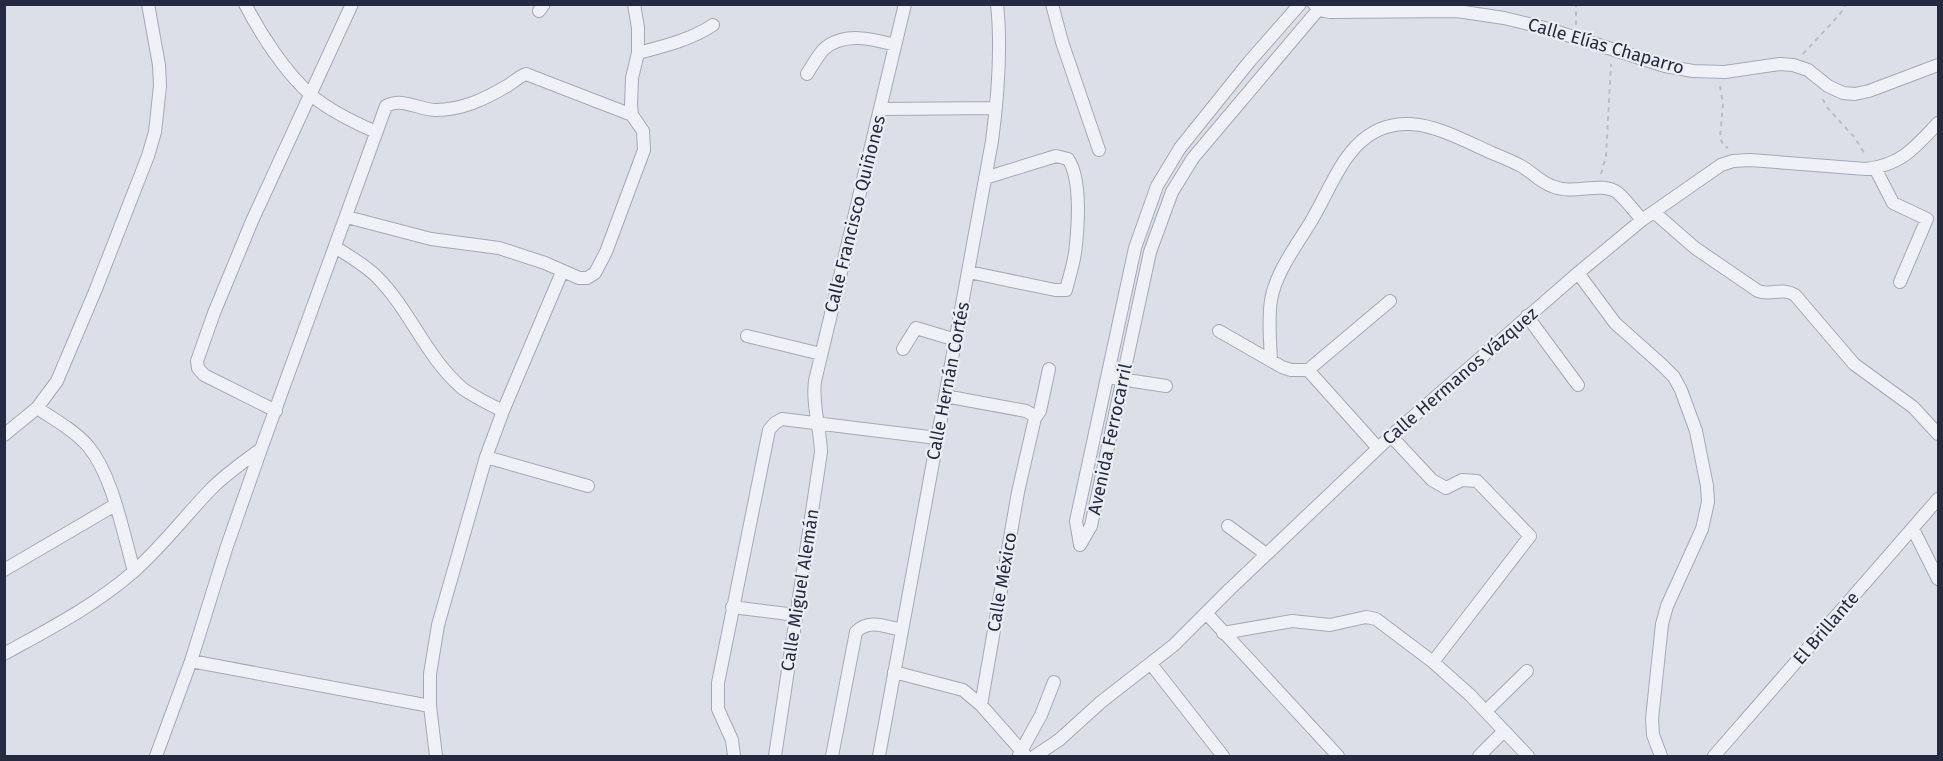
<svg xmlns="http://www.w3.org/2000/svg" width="1943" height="761" font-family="'Fira Sans',sans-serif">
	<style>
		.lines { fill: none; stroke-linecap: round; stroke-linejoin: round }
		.street-casing { stroke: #a5a9b6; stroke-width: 14 }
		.path { stroke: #babdc7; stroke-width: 2; stroke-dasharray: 4.5 4.5; stroke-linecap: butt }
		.street { stroke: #eff1f6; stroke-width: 12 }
		.labels { text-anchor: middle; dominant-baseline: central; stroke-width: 4.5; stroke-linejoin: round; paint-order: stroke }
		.street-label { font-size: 18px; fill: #252a40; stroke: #eceef5 }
	</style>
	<rect width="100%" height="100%" fill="#dcdfe8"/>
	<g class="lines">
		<g class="street-casing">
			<path id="street" d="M245 4C261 35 285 72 311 95 330 111 353 122 376 132
				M1052 4 1062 42 1099 150
				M1314 4 1320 10 1330 12 1457 11 1504 18 1545 28 1665 66 1693 71 1725 72 1780 64 1793 65 1808 70 1828 86 1843 93 1855 94 1869 91 1938 65
				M539 11 544 4
				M638 53C665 46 690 40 713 25
				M807 74C812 66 817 57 823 50 843 31 873 39 895 45
				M880 109 996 108
				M1875 168 1893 203 1927 219 1900 282
				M1655 213 1695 248 1758 291C1771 296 1782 287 1795 295L1854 364 1913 407 1938 434
				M347 217 431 239 499 248 545 263 579 278H587L595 273 606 252 644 150 643 131 632 115 631 105 632 78 638 53V28L634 4
				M335 247C349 256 365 265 377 277 410 310 426 357 462 388 474 397 489 404 503 411
				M969 272 1055 290H1066C1069 278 1073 266 1075 253 1078 229 1082 179 1068 159L1056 156 985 178
				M1578 273 1615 323 1662 365 1674 377 1681 390 1696 431 1707 486 1708 502 1702 529 1667 606 1662 624 1652 719 1653 735 1661 756
				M1527 316 1578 385
				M1219 331 1282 367 1291 370H1308L1378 448
				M747 336 821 354
				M903 349 916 328 956 340
				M1271 360C1270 340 1268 320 1271 300 1276 272 1295 248 1310 223 1335 183 1350 121 1411 124 1439 126 1467 142 1492 153 1502 157 1512 161 1521 166 1532 172 1540 182 1552 186 1574 196 1601 180 1618 193 1627 201 1635 212 1642 220
				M1308 370 1390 301
				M1114 378 1166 386
				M945 396 1026 411 1033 415 1035 418
				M37 408C54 419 75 431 88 446 113 476 123 533 134 571
				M276 411 204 375 198 368 197 361 214 313 252 221 352 4
				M4 435 37 408 57 381 96 289 148 156 155 132 160 86 159 65 148 4
				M1391 436 1432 480 1446 488 1462 480 1477 481 1530 536 1433 662
				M486 457 588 486
				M1228 526 1266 554
				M1913 529 1938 579
				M1080 545 1091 526 1150 252 1172 192 1193 158 1323 4
				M1080 545 1076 521 1135 248 1157 186 1180 148 1249 62 1300 4
				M4 570 115 505
				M732 607 796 615
				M1207 614 1338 756
				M1223 633 1292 621 1330 625 1366 617 1376 619 1433 662 1470 695 1528 756
				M4 654C49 629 94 606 132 573 161 548 184 517 211 489 226 474 243 462 261 449
				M191 661 430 706
				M1151 664 1223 756
				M894 672 963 690 981 705 1026 756
				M981 705 1018 492 1035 418 1040 411 1049 369
				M1486 711 1527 671
				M1019 755 1041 715 1054 682
				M156 756 191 661 226 549 261 449 386 106C403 97 419 110 436 110 462 110 485 99 507 86 514 82 518 77 526 74L632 115
				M436 756 430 706V674L438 625 486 457 503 411 562 272
				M734 756 732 740 718 709V683L769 430 775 423 782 419 937 438
				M775 756 821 452C820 427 812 405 815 381L905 4
				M832 756 856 632C869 618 886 627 902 630
				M879 756 992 141C998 96 1002 50 997 4
				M1035 756 1059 740 1101 702 1174 645 1230 589 1391 436 1578 273 1642 220 1721 165 1733 161 1750 160 1866 169C1902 165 1915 147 1938 123
				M1479 756 1504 731
				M1714 756 1938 499"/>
		</g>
		<path class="path" d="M1576 25V4
			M1803 54 1840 14 1846 4
			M1720 86 1723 104 1720 138 1724 146 1728 148
			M1823 99 1825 105 1855 138 1866 156
			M1601 174 1606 156 1611 64"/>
		<use href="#street" class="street"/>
	</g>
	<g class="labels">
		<g class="street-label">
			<text transform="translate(1606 46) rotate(16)">Calle Elías Chaparro</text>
			<text transform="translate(855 214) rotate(-76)">Calle Francisco Quiñones</text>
			<text transform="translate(1460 376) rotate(-41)">Calle Hermanos Vázquez</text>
			<text transform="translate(948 381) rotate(-79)">Calle Hernán Cortés</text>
			<text transform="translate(1110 439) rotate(-78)">Avenida Ferrocarril</text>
			<text transform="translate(1002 582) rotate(-80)">Calle México</text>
			<text transform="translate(800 590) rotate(-81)">Calle Miguel Alemán</text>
			<text transform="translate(1826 628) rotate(-49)">El Brillante</text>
		</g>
	</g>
	<rect width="1943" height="761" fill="none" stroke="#252a40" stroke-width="12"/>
</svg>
